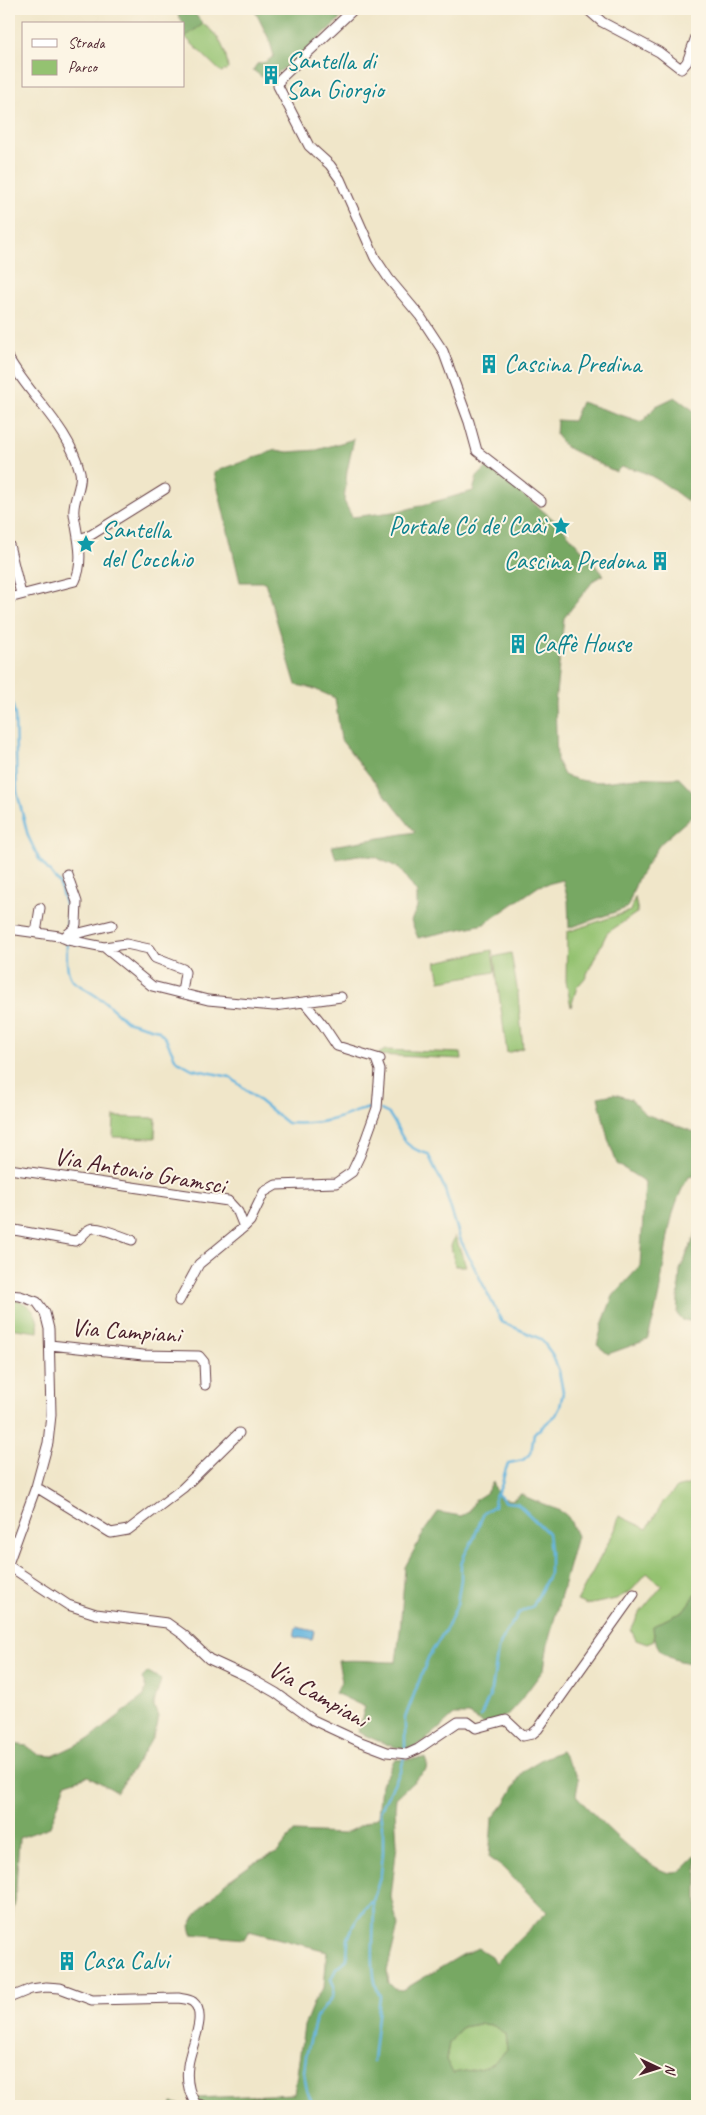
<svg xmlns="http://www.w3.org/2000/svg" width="706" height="2115" font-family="Caveat,sans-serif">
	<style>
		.green { fill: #94c271; stroke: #6f704e }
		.forest { fill: #77a863; stroke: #606447; fill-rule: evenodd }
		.water { fill: #62b4de; stroke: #566a84 }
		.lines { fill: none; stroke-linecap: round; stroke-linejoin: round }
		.stream { stroke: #62b4de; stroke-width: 2.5 }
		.minor-casing { stroke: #633d43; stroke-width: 11 }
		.minor { stroke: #fff; stroke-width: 9 }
		.labels { text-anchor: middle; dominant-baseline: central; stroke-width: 4; stroke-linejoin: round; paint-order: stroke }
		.culture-label { font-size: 25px; fill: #0d838f; stroke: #fcf5e5; text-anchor: start }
		.street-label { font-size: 25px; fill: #4a1f2b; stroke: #fcf5e5 }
	</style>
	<rect width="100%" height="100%" fill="#fcf5e5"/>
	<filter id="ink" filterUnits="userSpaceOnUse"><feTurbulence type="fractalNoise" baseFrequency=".02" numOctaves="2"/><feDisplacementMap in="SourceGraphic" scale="10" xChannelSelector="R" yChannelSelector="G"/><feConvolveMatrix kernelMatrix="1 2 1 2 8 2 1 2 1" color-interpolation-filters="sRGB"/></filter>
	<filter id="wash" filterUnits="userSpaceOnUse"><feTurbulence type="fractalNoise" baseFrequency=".0096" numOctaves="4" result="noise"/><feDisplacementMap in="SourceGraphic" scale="20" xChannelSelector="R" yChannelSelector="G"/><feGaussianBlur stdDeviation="1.12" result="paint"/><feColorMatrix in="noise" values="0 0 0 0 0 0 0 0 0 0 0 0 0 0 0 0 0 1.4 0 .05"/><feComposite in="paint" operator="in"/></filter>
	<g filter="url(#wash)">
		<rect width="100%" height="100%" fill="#f0e6c9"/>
		<path class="green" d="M203 24C219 34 227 51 228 69L221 72 185 37Z
			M697 473V505L686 500Z
			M635 897 638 912 607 933 585 978 577 987 571 1007 566 981 567 932 630 911Z
			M492 950 495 972 440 981 436 962Z
			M511 953 518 994 523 1048 507 1053 494 957Z
			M385 1050 461 1053 462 1059 376 1055Z
			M114 1117 156 1118 155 1138 113 1137Z
			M455 1236 466 1266H455L451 1246Z
			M9 1298C28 1302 40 1312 38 1332L9 1328Z
			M697 1482V1592L683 1611 653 1626 654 1641 647 1644 636 1640 631 1630 638 1615 662 1586 647 1573 631 1591 616 1599 587 1605 577 1601 615 1530 619 1516 647 1529 663 1502 677 1488Z
			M479 2024 494 2025 505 2034 507 2049C488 2072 479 2068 453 2074L446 2060 449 2043 462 2027Z"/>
		<path class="forest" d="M174 9H191L203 24 185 37 184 24Z
			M254 9H326L343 16 294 61 276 74 271 69 262 77 253 70 257 64 266 62 274 56 269 39Z
			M675 397 697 413V473L686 500C666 485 647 469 621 467L616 472 566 447 556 435 557 420 573 421 581 402 642 422 656 406Z
			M354 439 347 471 344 501 352 517 401 511 473 491 477 477 488 466 559 524 604 575 594 580 564 618 555 703 557 761 564 775C592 786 608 781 636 778 650 777 664 779 679 778L697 797V812L660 844 638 878 627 908 569 928 568 900 563 880 539 886 484 924 418 938 411 921 417 907V893L399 868 375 857 358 855 336 859 332 846 415 832 341 740 335 698 312 688 296 685 265 582H240L214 472 276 450 288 452 317 450Z
			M614 1094 631 1099 645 1114 697 1133V1175L689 1177C665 1213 667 1261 657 1303 655 1315 651 1327 647 1340L608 1354 597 1345 603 1322 613 1296 640 1266 645 1182 617 1164 608 1139 598 1097Z
			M697 1231V1322L682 1320 677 1314 680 1270Z
			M493 1482 499 1498 512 1500 521 1494C533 1502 561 1508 568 1517 572 1523 574 1530 577 1536L548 1643 544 1669 520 1701 506 1716 484 1724 469 1715H454C411 1754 412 1757 358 1732L365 1707 335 1693 342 1681 338 1661C358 1659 376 1662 396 1662L400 1631 405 1567 425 1530 438 1512 461 1516 469 1512 475 1500 486 1493Z
			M697 1592V1668L695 1664C667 1659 655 1655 653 1626L683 1611Z
			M148 1672 161 1679C160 1687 154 1700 154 1706 155 1711 159 1715 158 1721 157 1738 127 1776 117 1792L88 1776 66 1783 50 1827 19 1838 15 1902 9 1929V1747L13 1744 27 1746 39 1755 53 1756 89 1739 144 1696 146 1688 142 1678Z
			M561 1751 579 1779 576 1795C591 1813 652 1876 674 1873 683 1872 692 1860 697 1853V2106H171L172 2103 186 2106 197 2098 294 2094 304 2026 314 2001 324 1988 327 1951 249 1931 244 1939 192 1934 190 1926 197 1913 224 1884 253 1863 277 1853 294 1832 343 1834 378 1817 381 1784 389 1772 394 1760 425 1758 427 1764 426 1770 396 1798 395 1809 397 1844 391 1897 398 1926 387 1971 389 1983 395 1989 403 1990 462 1955 478 1948 491 1956 495 1963 547 1912 502 1867 489 1858 492 1819 505 1803 524 1770 542 1759ZM479 2024 494 2025 505 2034 507 2049C488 2072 479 2068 453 2073L446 2060 449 2043 462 2027Z"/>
		<path class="water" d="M296 1627 314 1631 312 1640 294 1637Z"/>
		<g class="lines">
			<path class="stream" d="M9 687 15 716 17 792 28 836 39 859 59 883 67 911V931
				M67 943C67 955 65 972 73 981L104 1001 126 1021 158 1030 166 1039 176 1060 192 1069 230 1077 287 1123C303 1124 322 1123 338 1118 350 1115 359 1109 372 1108
				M381 1110 389 1114C404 1135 399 1146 428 1154L444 1187 461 1241 502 1322 541 1339 552 1354 559 1371 563 1392 560 1407 556 1415 534 1434 531 1453 523 1460 509 1463C501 1475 506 1484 495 1496L494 1506 484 1512 474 1538 465 1554 461 1565V1579L457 1604 449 1624 428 1658 405 1718V1750
				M481 1716 492 1690 498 1649 505 1634 519 1613 533 1606 550 1573V1552L548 1533 517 1503 506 1502 497 1494
				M373 2061 380 1996C367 1971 376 1930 373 1902
				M314 2106 307 2091 304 2072 306 2056 316 2018 333 1996 334 1986 331 1979 336 1969 347 1959 348 1939 353 1926 365 1908 373 1901 381 1874 383 1852V1833L380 1811 401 1770 404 1758"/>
		</g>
	</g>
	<g filter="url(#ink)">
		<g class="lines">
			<g class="minor-casing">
				<path id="minor" d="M354 9 280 79 278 86 309 146 330 165 340 179 375 258 389 279 420 316 443 351 469 422 477 451 541 501
					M587 9 602 22 659 52 681 69 687 62 697 34
					M9 359C31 398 69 427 80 472 83 486 72 500 74 514 77 535 85 560 75 581L9 598
					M79 539 91 535 165 489
					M9 545 21 594
					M9 929 59 936 68 940 104 947 152 986 208 1000 274 1006 341 997
					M36 933 40 908
					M67 936 112 925
					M63 938 75 928 76 924 77 902 67 874
					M104 947 126 944 149 949 155 958 183 969 185 972 182 993
					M304 1002 323 1025 337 1046 380 1059
					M9 1169 228 1201 238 1212 244 1227 199 1264 179 1301
					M244 1227 250 1221 264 1192 276 1185 336 1183 352 1172 360 1155 377 1108 380 1070 376 1059
					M9 1229 75 1241C82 1239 83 1232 90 1229 97 1225 123 1237 132 1240
					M9 1295 20 1296 37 1302 45 1313 49 1329 51 1415 48 1443 36 1487 9 1561
					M50 1345 143 1355 199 1356 204 1362 205 1385
					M36 1487 111 1533 128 1530 183 1488 239 1433
					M9 1566 68 1605 96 1614 167 1623 184 1635 209 1659 248 1677 276 1693 313 1720 358 1741 387 1752 407 1754 418 1749 458 1722H468L476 1728 506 1720 523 1736 532 1734 538 1729 634 1594
					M9 1998 31 1989 46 1987 60 1988 92 2000 178 1998C183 1999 189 1999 193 2002 209 2015 189 2049 188 2066 186 2080 188 2091 195 2103L204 2106"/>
			</g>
			<use href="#minor" class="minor"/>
		</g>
	</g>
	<defs>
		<g id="building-bare" transform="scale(1.5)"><path d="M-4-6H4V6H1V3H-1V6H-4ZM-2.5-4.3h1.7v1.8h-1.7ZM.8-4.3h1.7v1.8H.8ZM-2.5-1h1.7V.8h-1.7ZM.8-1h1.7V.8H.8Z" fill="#0f9aa8" stroke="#fcf5e5" stroke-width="2.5" paint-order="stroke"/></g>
		<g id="sight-bare" transform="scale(1.5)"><path d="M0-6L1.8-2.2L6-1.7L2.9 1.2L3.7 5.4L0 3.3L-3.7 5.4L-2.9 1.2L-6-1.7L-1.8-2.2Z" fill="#0f9aa8" stroke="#fcf5e5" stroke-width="2.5" paint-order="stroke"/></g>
	</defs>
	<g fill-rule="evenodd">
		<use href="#building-bare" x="271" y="75"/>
		<use href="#building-bare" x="489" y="364"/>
		<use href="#sight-bare" x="561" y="526"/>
		<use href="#sight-bare" x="86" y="544"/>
		<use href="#building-bare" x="660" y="561"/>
		<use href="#building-bare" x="518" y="644"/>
		<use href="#building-bare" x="67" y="1961"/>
	</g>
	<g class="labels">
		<g class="culture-label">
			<text x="286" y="61">Santella di<tspan x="286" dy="29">San Giorgio</tspan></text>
			<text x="504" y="364">Cascina Predina</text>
			<text x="546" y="526" text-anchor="end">Portale Có de' Caàì</text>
			<text x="101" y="530">Santella<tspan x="101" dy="29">del Cocchio</tspan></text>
			<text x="645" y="561" text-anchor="end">Cascina Predona</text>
			<text x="533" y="644">Caffè House</text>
			<text x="82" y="1961">Casa Calvi</text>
		</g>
		<g class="street-label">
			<text transform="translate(140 1171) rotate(10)">Via Antonio Gramsci</text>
			<text transform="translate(126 1331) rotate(4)">Via Campiani</text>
			<text transform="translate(318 1694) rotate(30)">Via Campiani</text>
		</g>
	</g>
	<rect width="706" height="2115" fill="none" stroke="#fcf5e5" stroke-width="30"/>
	<rect x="22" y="22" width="162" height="65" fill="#fcf5e5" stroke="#b59f9b"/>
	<rect x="32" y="39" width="25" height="8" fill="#ffffff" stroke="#b59f9b"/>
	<text x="68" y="48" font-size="15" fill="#4a1f2b">Strada</text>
	<rect x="32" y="60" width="25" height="15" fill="#94c271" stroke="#b59f9b"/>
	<text x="68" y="72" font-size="15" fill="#4a1f2b">Parco</text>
	<g transform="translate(658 2068) rotate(94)" stroke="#fcf5e5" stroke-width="4" paint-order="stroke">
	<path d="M0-4L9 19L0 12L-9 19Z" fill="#4a1f2b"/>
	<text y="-8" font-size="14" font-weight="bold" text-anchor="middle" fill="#4a1f2b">N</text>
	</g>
</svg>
